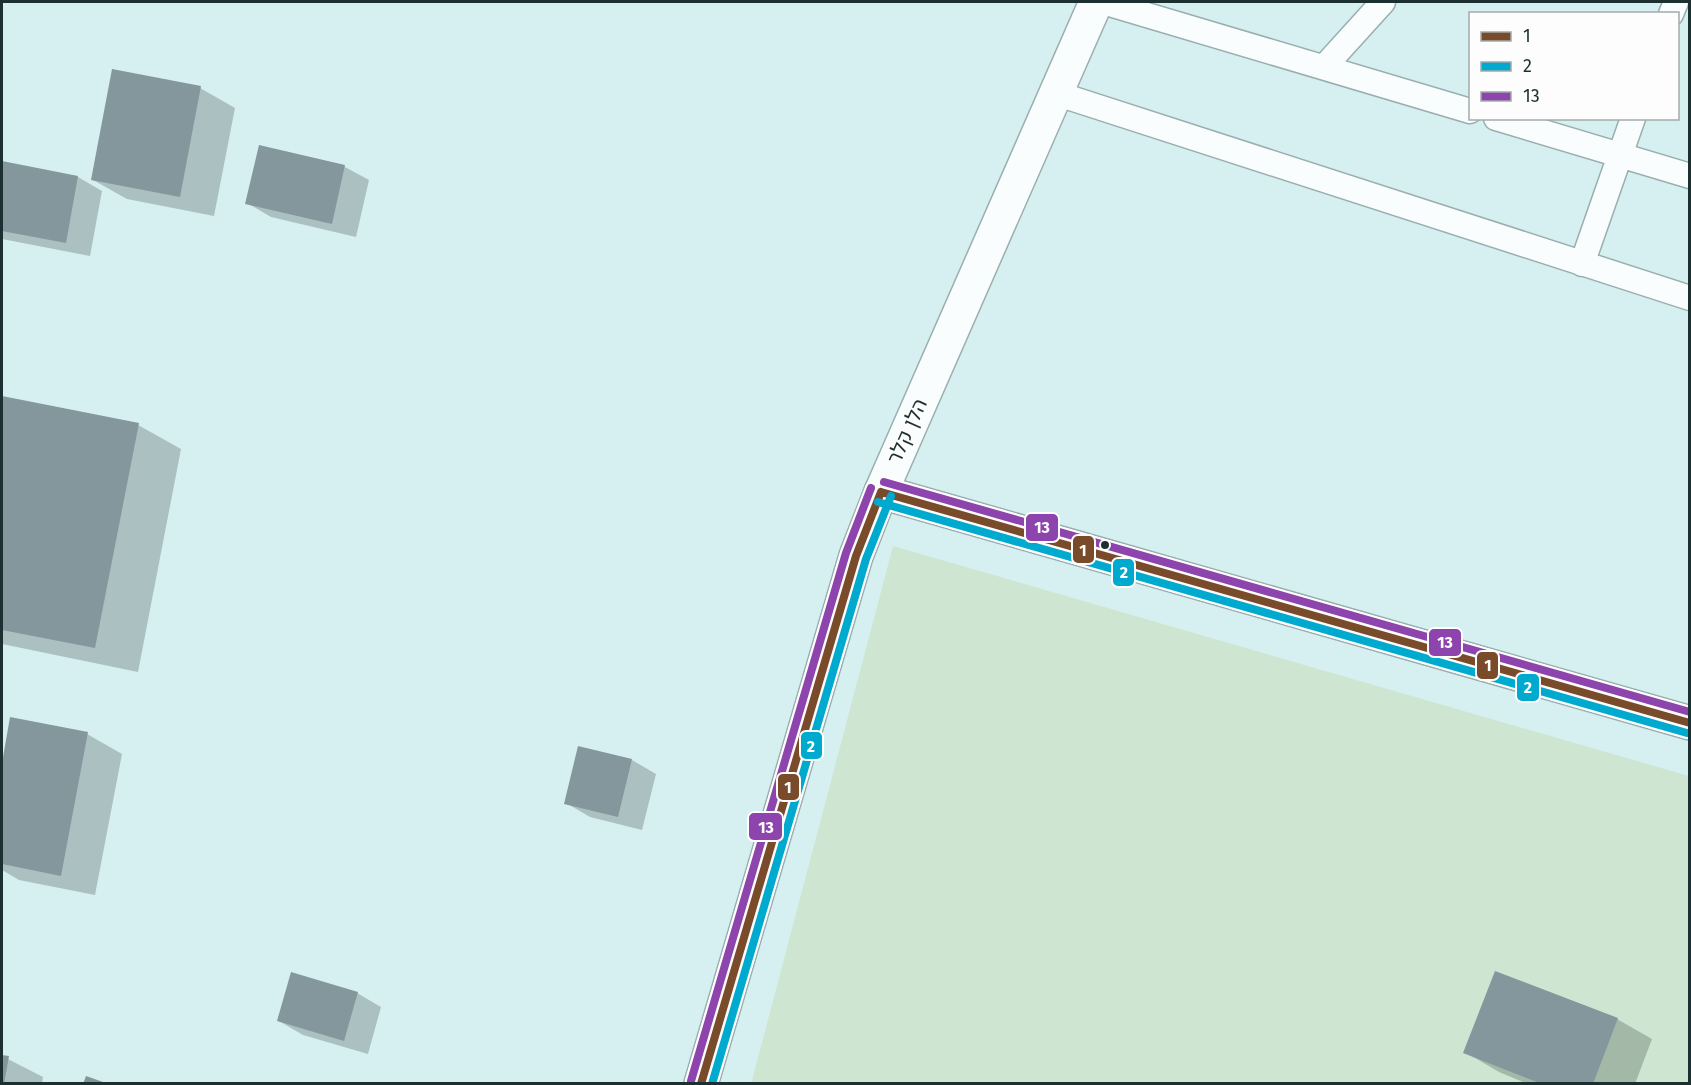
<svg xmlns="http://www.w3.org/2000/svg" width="1691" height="1085" font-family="'Fira Sans',Heebo,sans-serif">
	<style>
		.green { fill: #cee6d1 }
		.shadow { fill: #0003 }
		.building { fill: #84979c }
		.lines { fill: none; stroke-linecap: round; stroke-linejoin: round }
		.service-casing { stroke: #9aaeaf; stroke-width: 27 }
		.minor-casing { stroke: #9aaeaf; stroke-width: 36 }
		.tertiary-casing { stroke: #9aaeaf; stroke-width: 36 }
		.service { stroke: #f9fdfd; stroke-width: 24 }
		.minor { stroke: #f9fdfd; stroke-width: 33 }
		.tertiary { stroke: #f9fdfd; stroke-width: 33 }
		.bus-1-casing { stroke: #fcfdfc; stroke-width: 12 }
		.bus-2-casing { stroke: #fcfdfc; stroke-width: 12 }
		.bus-3-casing { stroke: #fcfdfc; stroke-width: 12 }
		.bus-1 { stroke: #7a4b2a; stroke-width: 8 }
		.bus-2 { stroke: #00a9ce; stroke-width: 8 }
		.bus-3 { stroke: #8e44ad; stroke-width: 8 }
		.bus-dot { fill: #1d3031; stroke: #fcfdfc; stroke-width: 2 }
		.labels { text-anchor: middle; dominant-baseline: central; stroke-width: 6; stroke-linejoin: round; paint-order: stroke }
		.street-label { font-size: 21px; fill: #1d3031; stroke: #fcfdfc }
		.line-badge { stroke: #fcfdfc; stroke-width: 2 }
		.badge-label { font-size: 16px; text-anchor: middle; font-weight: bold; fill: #fff }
	</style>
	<rect width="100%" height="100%" fill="#d6f0f1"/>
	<path class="green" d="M893 546 1689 776V1083L751 1084Z"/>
	<path class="shadow" d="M200 88 235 108 214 216 127 199 93 180Z
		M260 147 345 167 369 180 356 237 271 217 247 203Z
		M2 162 78 177 102 191 90 256 2 239Z
		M3 398 138 425 181 449 138 672 2 644Z
		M11 719 87 734 122 754 95 895 19 880 2 870V771Z
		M579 747 632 760 656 774 642 830 590 817 566 803Z
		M357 993 381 1007 368 1054 303 1035 279 1021Z
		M1617 1019 1652 1039 1635 1084H1528L1499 1072 1465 1052Z
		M2 1056 43 1077 42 1084H2Z"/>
	<path class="building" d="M112 69 201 86 180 197 91 180Z
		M259 145 345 165 332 224 245 204Z
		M2 161 78 176 66 243 2 231Z
		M2 396 139 423 95 648 2 630Z
		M10 717 88 732 61 876 2 864V763Z
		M578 746 632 759 618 817 564 804Z
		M1495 971 1618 1018 1593 1084H1542L1463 1053Z
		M291 972 358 992 344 1041 277 1021Z
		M2 1055 9 1056 4 1084H2Z
		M86 1076 106 1083V1084H83Z"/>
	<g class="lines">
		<g class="service-casing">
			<path id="service" d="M1103 2 1470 111
				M1671 14 1676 2
				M1324 67 1383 2
				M1055 93 1690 298
				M1496 118 1690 176
				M1582 264 1633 118"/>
		</g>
		<g class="minor-casing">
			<path id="minor" d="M881 492 1096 2"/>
		</g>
		<g class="tertiary-casing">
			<path id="tertiary" d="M701 1084 856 556 881 492 1690 723"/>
		</g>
		<use href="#service" class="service"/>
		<use href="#minor" class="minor"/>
		<use href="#tertiary" class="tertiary"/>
		<g class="bus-1-casing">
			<path id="bus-1" d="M881 492 1690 723
				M701 1084 856 556 881 492"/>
		</g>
		<g class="bus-2-casing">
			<path id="bus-2" d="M878 502 1687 733
				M712 1084 866 559 891 496"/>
		</g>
		<g class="bus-3-casing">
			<path id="bus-3" d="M884 482 1690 712
				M691 1081 846 553 871 488"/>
		</g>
		<use href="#bus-1" class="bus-1"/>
		<use href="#bus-2" class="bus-2"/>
		<use href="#bus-3" class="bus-3"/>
	</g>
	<circle class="bus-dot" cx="1105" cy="545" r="5"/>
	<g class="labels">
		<g class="street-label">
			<text transform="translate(907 431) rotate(-66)">הלן קלר</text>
		</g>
	</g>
	<g class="line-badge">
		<rect x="1025" y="513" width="34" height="29" rx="6" fill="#8e44ad"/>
		<rect x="1072" y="535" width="23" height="29" rx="6" fill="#7a4b2a"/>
		<rect x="1112" y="558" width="23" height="29" rx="6" fill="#00a9ce"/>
		<rect x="1428" y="628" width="34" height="29" rx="6" fill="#8e44ad"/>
		<rect x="1476" y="651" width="23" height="29" rx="6" fill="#7a4b2a"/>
		<rect x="1516" y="673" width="24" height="29" rx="6" fill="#00a9ce"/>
		<rect x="800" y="731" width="23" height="29" rx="6" fill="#00a9ce"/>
		<rect x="777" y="773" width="23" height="28" rx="6" fill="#7a4b2a"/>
		<rect x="748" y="812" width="35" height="29" rx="6" fill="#8e44ad"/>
	</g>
	<g class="badge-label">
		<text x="1042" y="533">13</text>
		<text x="1083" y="556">1</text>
		<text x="1124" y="578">2</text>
		<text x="1445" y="648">13</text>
		<text x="1488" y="671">1</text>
		<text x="1528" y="693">2</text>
		<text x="811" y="752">2</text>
		<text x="788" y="793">1</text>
		<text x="766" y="833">13</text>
	</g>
	<rect width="1691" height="1085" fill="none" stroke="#1d3031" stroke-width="6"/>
	<rect x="1469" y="12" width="210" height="108" fill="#fcfdfc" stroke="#a3abab" stroke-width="1.5"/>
	<rect x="1481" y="32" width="30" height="9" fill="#7a4b2a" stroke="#a3abab" stroke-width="1.5"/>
	<text x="1523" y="42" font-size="18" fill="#1d3031">1</text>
	<rect x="1481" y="62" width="30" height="9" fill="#00a9ce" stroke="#a3abab" stroke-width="1.5"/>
	<text x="1523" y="72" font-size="18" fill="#1d3031">2</text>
	<rect x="1481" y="92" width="30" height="9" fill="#8e44ad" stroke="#a3abab" stroke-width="1.5"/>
	<text x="1523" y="102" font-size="18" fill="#1d3031">13</text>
</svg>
